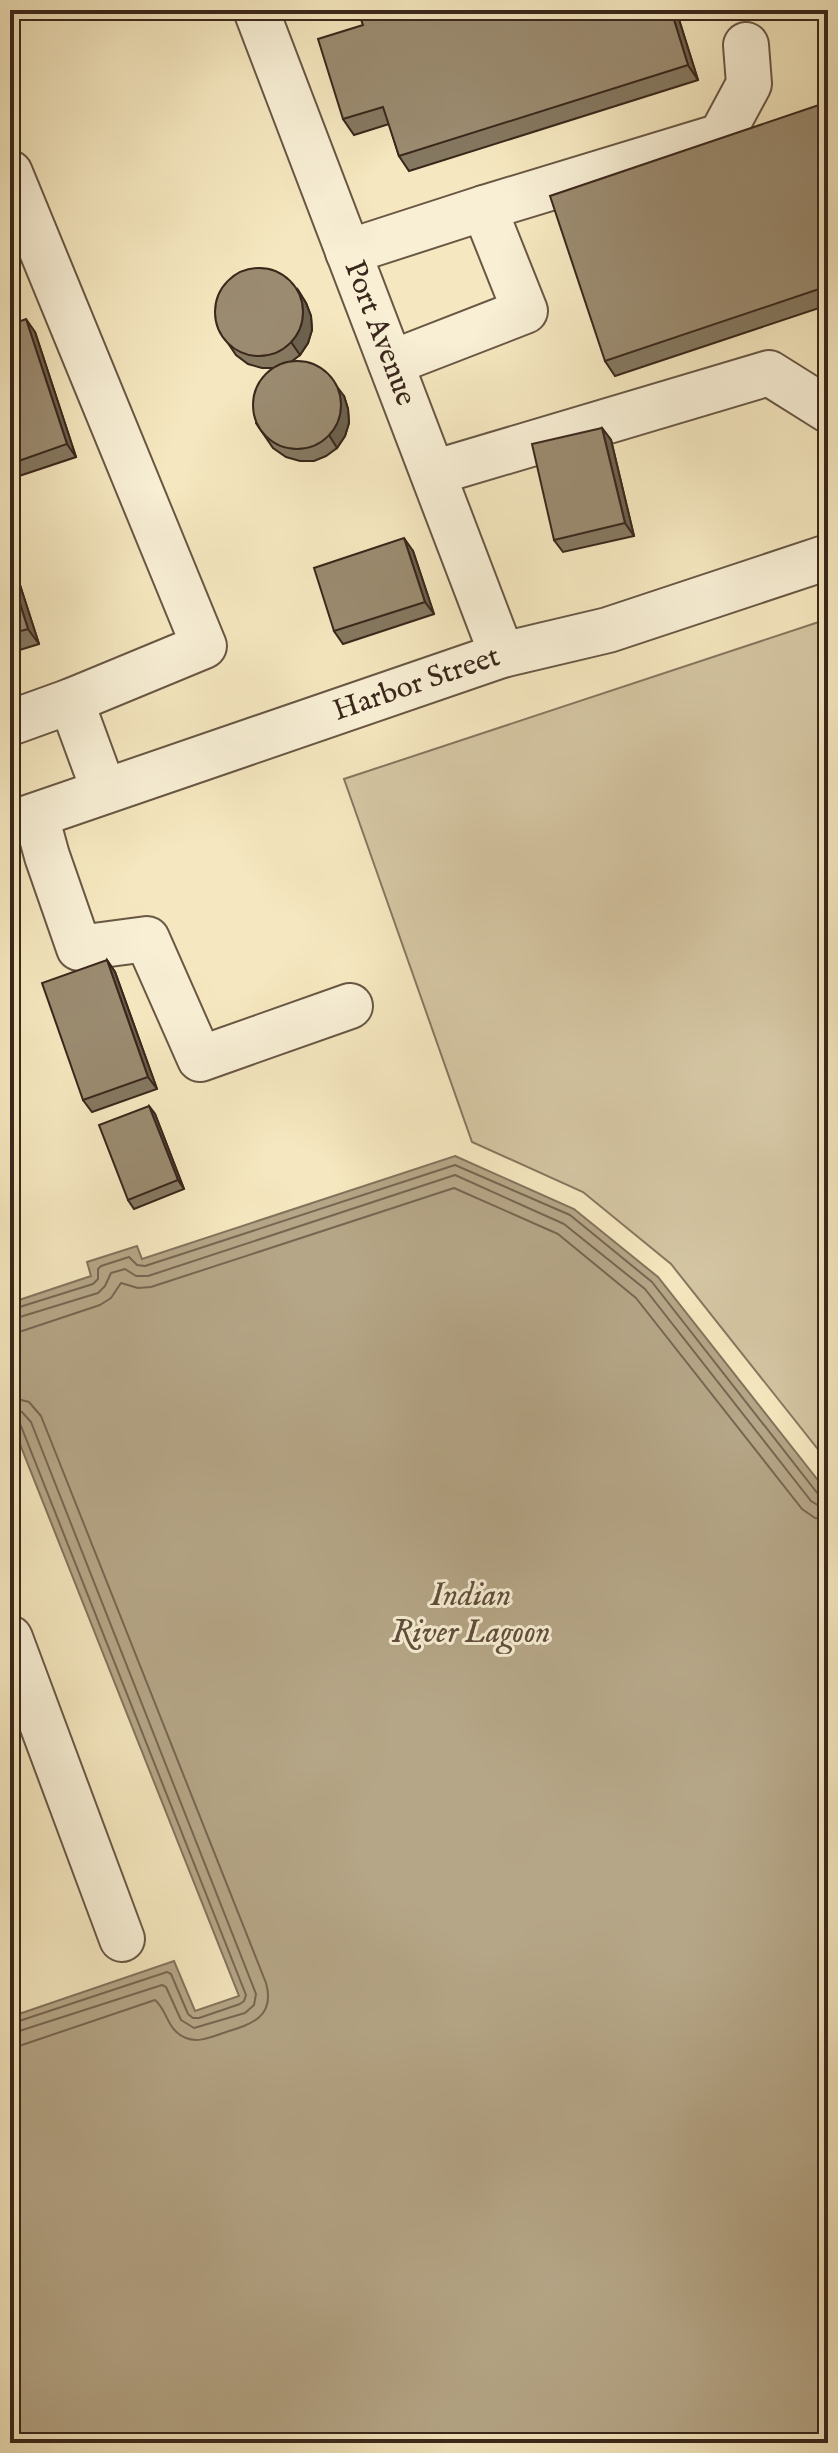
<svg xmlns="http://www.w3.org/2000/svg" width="838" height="2453" font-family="'IM FELL English',serif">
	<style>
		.green { fill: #d5c6a3; stroke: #88765f; stroke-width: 2 }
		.water { fill: #b5a687; stroke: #84735c; stroke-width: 2 }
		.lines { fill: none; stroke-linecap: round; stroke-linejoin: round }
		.shore { stroke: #786651; stroke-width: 2 }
		.minor-casing { stroke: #695744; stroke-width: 48 }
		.minor { stroke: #f8efd5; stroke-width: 44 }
		.wall { fill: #857860; stroke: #3a271b; stroke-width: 2 }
		.shaded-wall { fill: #6c614e; stroke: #3a271b; stroke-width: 2 }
		.building { fill: #9b8b70; stroke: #3a271b; stroke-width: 2 }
		.labels { text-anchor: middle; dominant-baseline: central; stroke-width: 6; stroke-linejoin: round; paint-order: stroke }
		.street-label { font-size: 30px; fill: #3a271b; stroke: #f8efd5 }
		.water-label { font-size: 32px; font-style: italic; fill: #5f4d3b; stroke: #f8efd5 }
	</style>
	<rect width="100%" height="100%" fill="#f5e7bf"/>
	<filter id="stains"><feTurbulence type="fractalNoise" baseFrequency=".0025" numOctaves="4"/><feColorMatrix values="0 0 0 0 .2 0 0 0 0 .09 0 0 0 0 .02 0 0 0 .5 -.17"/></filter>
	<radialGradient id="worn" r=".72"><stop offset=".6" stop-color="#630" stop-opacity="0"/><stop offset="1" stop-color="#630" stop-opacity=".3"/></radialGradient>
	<path class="green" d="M828 619V1462L671 1264 583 1192 472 1142 344 779Z"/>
	<path class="water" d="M455 1156 574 1209 658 1277 828 1493V2443H10V2017L174 1961 195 2011 239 1996 10 1419V1303L91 1276 87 1262 137 1246 142 1259Z"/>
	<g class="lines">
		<path class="shore" d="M10 1310 93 1284 98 1279V1269L101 1266 129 1257 137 1265 145 1266 455 1165 570 1215 652 1282 818 1494 828 1497
			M10 1320 98 1293 105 1286 111 1273 125 1269 136 1276H148L455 1175 564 1224 645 1289 811 1501 819 1506 828 1508
			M10 1332 22 1331 100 1305 111 1298 121 1283 138 1288 151 1287 454 1188 558 1234 636 1298 802 1509 815 1518 828 1520
			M10 1397 29 1402 41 1416 266 1983C276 2018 249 2025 223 2033 211 2037 198 2043 186 2038 167 2031 168 2011 155 2000L22 2045 10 2046
			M10 1409 22 1412 31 1422 256 1994 254 2005 245 2013 194 2028 181 2020 166 1987 162 1985 10 2034
			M10 1420H16L21 1426 246 1995 244 2001 240 2004 199 2018H193L188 2014 171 1974 167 1972 10 2024"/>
		<g class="minor-casing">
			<g id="minor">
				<path id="s1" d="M256 10 502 655"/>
				<path d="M10 173 204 646 71 701"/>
				<path d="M348 252 484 208"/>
				<path d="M391 363 525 311 484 208 721 136 749 84 746 45"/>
				<path d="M433 473 769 373 828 410"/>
				<path d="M10 723 71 701 104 791"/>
				<path d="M36 816 47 856 79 948 147 939 200 1059 350 1006"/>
				<path id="s2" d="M10 824 502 655 608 630 828 557"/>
				<path d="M10 1638 122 1939"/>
			</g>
		</g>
		<use href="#minor" class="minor"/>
	</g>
	<path class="wall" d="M358 10H676L698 80 409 171 399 156 389 124 354 135 343 119 363 25Z
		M828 102V305L615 376 605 361Z
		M298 290 306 303 311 316 312 330 308 343 300 355 291 362 344 396 348 409 349 423 345 436 337 448 326 456 314 461H300L286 457 273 448 256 423 274 368H262L248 364 236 355 219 330Z
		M10 325 35 332 76 457 10 479Z
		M602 428 611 440 634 536 563 552 554 540Z
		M413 551 434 614 343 644 334 631Z
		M10 554 39 644 10 653Z
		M107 960 115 972 157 1089 92 1112 83 1100Z
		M149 1106 155 1114 184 1189 134 1209 128 1200Z"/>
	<path class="shaded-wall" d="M671 10H676L698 80 688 65Z
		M298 290 306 303 311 316 312 330 308 343 300 355 291 342Z
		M26 319 35 332 76 457 67 444Z
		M335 384 344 396 348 409 349 423 345 436 337 448 329 435Z
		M602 428 611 440 634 536 625 523Z
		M404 538 413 551 434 614 425 602Z
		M10 554 39 644 28 629 10 572Z
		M107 960 115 972 157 1089 148 1077Z
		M149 1106 155 1114 184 1189 178 1180Z"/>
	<path class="building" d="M358 10H671L688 65 399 156 383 107 343 119 318 39 363 25Z
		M828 102V286L605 361 550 196Z
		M215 312a44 44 0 1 1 88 0a44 44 0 1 1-88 0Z
		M26 319 67 444 10 464V325Z
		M253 405a44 44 0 1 1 88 0a44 44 0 1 1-88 0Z
		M602 428 625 523 554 540 532 444Z
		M404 538 425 602 334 631 314 568Z
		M10 572 28 629 10 634Z
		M107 960 148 1077 83 1100 42 983Z
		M149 1106 178 1180 128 1200 99 1125Z"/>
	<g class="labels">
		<g class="street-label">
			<text stroke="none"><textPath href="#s1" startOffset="346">Port Avenue</textPath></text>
			<text stroke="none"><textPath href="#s2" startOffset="430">Harbor Street</textPath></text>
		</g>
		<g class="water-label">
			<text x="471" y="1596">Indian<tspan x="471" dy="37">River Lagoon</tspan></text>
		</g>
	</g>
	<rect width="838" height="2453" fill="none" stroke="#f5e7bf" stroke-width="40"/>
	<rect x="12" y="12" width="814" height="2429" fill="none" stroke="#3a271b" stroke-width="4"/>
	<rect x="20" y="20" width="798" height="2413" fill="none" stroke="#3a271b" stroke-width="2"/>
	<rect width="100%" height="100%" filter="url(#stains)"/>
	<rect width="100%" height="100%" fill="url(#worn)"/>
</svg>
